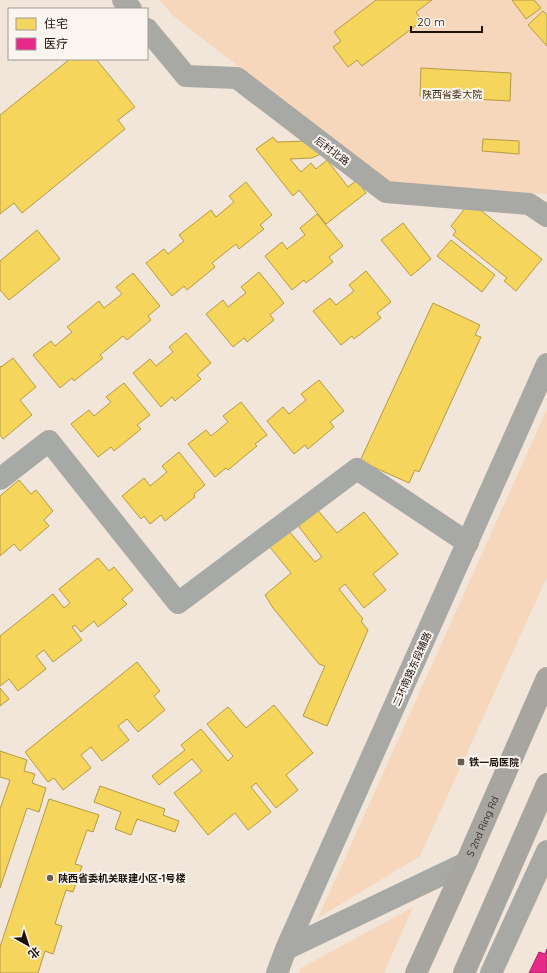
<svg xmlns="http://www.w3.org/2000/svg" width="547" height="973" font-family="Quicksand,'Noto Sans SC',sans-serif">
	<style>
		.green { fill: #f6d7bc }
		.homes { fill: #f6d55c; stroke: #b59a43 }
		.health { fill: #e7298a; stroke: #aa2263 }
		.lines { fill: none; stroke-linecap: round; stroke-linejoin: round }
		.street { stroke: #a7a9a7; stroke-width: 22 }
		.secondary { stroke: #a8a8a4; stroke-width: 22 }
		.highway { stroke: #a6a5a0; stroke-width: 22 }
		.poi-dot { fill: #675b52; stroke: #fbf5f0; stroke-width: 1.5 }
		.labels { text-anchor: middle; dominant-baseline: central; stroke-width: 4; stroke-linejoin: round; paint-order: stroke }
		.park-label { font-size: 10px; fill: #462b11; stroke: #fbf5f0 }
		.street-label { font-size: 10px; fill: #1c1109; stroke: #fbf5f0 }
		.poi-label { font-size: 10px; font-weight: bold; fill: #1c1109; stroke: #fbf5f0; text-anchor: start }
	</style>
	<rect width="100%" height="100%" fill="#f2e5da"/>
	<path class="green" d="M160 0H547V194L393 186 172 15Z
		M547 409V577L420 856 318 918Z
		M413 907 384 973H299L301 968Z"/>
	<path class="homes" d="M376 0H432L416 12 422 21 362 66 357 60 348 67 333 47 341 41 334 32Z
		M512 0H534L541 8 526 19Z
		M543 11 547 15V46L528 25Z
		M70 59H96L135 107 118 120 125 129 22 213 14 203 0 214V115Z
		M421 68 511 73 510 101 420 96Z
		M273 137 277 142 309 141 323 153 312 158 290 159 301 172 311 163 316 169 327 160 348 187 357 180 366 193 326 224 299 190 293 196 256 149Z
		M483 139 519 141V154L482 151Z
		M246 182 272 215 260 225 264 229 239 249 236 244 212 263 215 267 187 290 184 286 172 296 146 263 164 249 168 254 184 241 179 235 211 210 216 217 234 202 229 196Z
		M470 202 542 259 516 291 504 281 507 278 453 235 456 231 451 226Z
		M317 214 343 246 329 257 333 262 306 283 304 280 292 290 265 256 282 242 287 249 305 235 300 228Z
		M403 223 431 259 411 276 381 240Z
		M37 230 60 259 9 300 0 290V261Z
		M451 240 495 275 482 292 437 256Z
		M366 271 391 302 377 313 381 318 354 339 352 336 341 345 313 311 330 298 336 305 354 291 349 285Z
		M259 272 284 303 270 315 274 320 247 342 244 338 233 347 206 314 223 300 228 307 246 293 241 287Z
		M133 273 160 306 148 316 151 320 127 340 123 336 100 355 103 358 74 381 72 378 60 388 33 355 51 341 55 346 72 332 67 327 99 301 104 308 122 294 116 287Z
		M433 303 480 325 475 335 481 337 419 472 415 470 409 483 360 461Z
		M186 333 211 363 197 375 201 379 175 401 172 397 161 407 133 373 150 359 156 366 173 352 169 347Z
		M13 358 36 387 20 400 32 415 3 439 0 435V366L1 367Z
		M319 380 344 411 330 422 334 427 308 449 305 445 294 454 267 421 283 407 289 414 306 400 301 394Z
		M124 383 150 415 137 425 141 429 114 451 111 447 98 457 71 424 89 410 94 416 111 402 106 397Z
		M241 402 267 435 255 444 257 446 228 470 226 468 215 477 188 444 206 430 211 436 228 422 223 416Z
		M179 452 205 485 194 494 195 497 165 521 161 515 150 524 144 516 141 519 122 496 144 478 150 486 167 472 162 466Z
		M19 480 31 494 36 490 53 511 44 520 49 526 20 551 14 544 0 556V496Z
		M316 508 337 533 364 512 398 554 373 574 386 590 364 608 345 584 339 589 363 619 361 621 368 630 327 726 303 716 325 666 319 664 273 608 265 595 291 573 269 546 288 530 315 562 322 557 297 524Z
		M98 558 109 571 114 567 133 590 122 599 127 604 98 627 94 621 81 632 75 625 72 627 82 640 53 662 44 650 36 656 46 669 18 691 9 679 0 686V636L53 594 64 608 70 603 59 589Z
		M137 662 160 691 154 696 165 710 138 732 127 719 118 726 129 740 102 761 91 747 81 755 91 768 63 790 54 778 48 782 25 752Z
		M0 688 9 699 0 706Z
		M274 705 313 753 286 775 298 790 276 808 256 783 251 787 271 812 248 830 235 813 208 835 174 793 202 771 192 759 159 785 152 776 185 750 181 745 201 729 228 761 233 756 207 724 228 707 246 728Z
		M0 751 27 760 24 771 35 774 32 783 46 788 39 812 27 808 0 888V809L10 780 0 777Z
		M100 786 165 809 163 815 179 821 175 832 137 819 131 835 115 829 121 812 94 802Z
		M49 799 99 815 93 832 87 830 75 864 82 866 73 892 66 890 55 924 62 926 53 954 45 951 38 973H0V947Z"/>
	<path class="health" d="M547 949V973H529L539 952 545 954Z"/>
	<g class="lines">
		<path class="street" d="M0 479 49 441 178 603 357 469 468 543"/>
		<path class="secondary" d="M123 0 131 9
			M147 29 186 76 237 78 386 192 529 204 547 216
			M286 949 466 863
			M277 973 286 949 547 364
			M491 973 547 851"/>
		<g class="highway">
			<path id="s1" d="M416 973 466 863 547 678"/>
			<path d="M464 973 547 784"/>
		</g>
	</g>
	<g class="poi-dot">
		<rect x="457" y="758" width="8" height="8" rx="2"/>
		<circle cx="50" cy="878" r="4"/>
	</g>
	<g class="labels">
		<g class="park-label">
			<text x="452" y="94">陕西省委大院</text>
		</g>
		<g class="street-label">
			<text transform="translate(332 151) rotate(37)">后村北路</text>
			<text transform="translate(412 669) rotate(-66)">二环南路东段辅路</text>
			<text stroke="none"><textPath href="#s1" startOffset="161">S 2nd Ring Rd</textPath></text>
		</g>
		<g class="poi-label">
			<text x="469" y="762">铁一局医院</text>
			<text x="58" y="878">陕西省委机关联建小区-1号楼</text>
		</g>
	</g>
	<rect x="8" y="8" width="140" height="52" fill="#fbf5f0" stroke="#a29a94"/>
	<rect x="16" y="18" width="20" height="12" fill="#f6d55c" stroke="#a29a94"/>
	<text x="44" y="28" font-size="12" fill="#1c1109">住宅</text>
	<rect x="16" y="38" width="20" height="12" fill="#e7298a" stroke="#a29a94"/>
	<text x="44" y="48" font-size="12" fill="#1c1109">医疗</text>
	<g transform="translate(28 945) rotate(141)" stroke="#fbf5f0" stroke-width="3" paint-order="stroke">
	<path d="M0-3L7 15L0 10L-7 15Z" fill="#1c1109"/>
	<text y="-6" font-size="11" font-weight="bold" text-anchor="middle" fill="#1c1109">北</text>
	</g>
	<path d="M411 26v6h71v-6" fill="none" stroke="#1c1109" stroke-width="2"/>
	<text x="417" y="26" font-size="12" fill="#1c1109" stroke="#fbf5f0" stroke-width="3" paint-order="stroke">20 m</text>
</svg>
